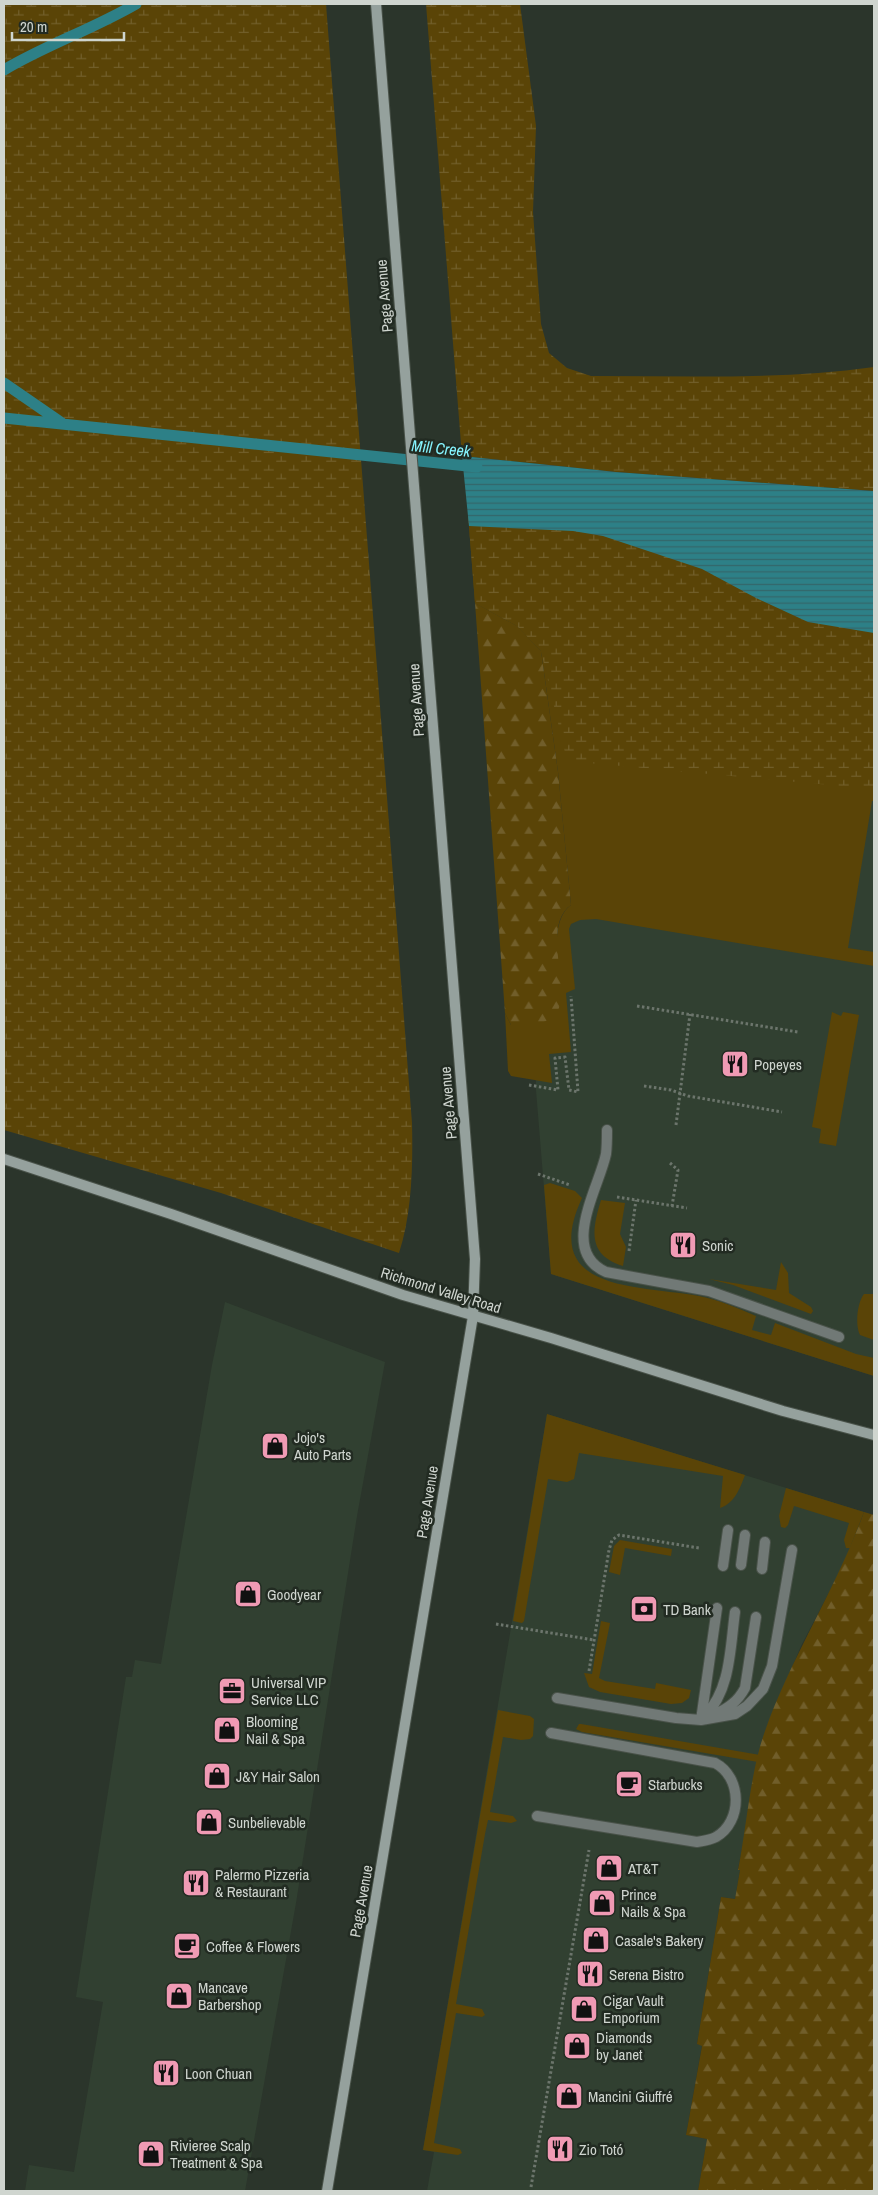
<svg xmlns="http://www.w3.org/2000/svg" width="878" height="2195" font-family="'Archivo Narrow',sans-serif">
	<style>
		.built { fill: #314031 }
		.grass { fill: #5a4407 }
		.forest { fill: url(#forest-firs) }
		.wetland { fill: url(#wetland-marsh) }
		.water { fill: url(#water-rules) }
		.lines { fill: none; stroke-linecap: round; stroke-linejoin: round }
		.stream { stroke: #2d8087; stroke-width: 11 }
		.lane-casing { stroke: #495249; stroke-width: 12 }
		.secondary-casing { stroke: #495249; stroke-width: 12 }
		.path { stroke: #6c756c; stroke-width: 3; stroke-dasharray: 2.5 2.5; stroke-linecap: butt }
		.lane { stroke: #717976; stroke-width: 10 }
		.secondary { stroke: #95a19d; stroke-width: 10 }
		.labels { text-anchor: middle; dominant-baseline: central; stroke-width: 5; stroke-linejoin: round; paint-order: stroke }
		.street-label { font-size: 15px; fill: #cfd5cf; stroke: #222b22 }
		.poi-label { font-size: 15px; fill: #cfd5cf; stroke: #222b22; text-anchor: start }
		.water-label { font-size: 16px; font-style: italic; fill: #86f5ff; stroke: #222b22 }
	</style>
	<defs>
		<pattern id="forest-firs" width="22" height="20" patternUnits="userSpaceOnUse" patternTransform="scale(1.25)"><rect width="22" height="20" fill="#5a4407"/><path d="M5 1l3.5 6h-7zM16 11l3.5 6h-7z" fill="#715e2a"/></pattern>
		<pattern id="wetland-marsh" width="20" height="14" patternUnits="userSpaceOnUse" patternTransform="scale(1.25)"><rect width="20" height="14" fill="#5a4407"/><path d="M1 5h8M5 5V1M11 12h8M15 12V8" fill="none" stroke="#715e2a"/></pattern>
		<pattern id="water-rules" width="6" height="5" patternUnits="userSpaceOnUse" patternTransform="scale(1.25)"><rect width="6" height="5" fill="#2d8087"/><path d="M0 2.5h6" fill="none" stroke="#34666a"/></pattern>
	</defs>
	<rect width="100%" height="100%" fill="#2b352b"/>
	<path class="built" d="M874 789V1376L551 1274 536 1090V1025L557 928Z
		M225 1302 385 1362 357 1516 296 1903 245 2191H25L29 2165 74 2172 103 2002 76 1997 126 1677H132L135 1660 161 1664 212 1365Z
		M547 1414 864 1512 849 1554 801 1646 765 1732 738 1869 740 1870 735 1899 721 1897 697 2044 702 2045 686 2135 707 2139 698 2191H427L434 2152 423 2150Z"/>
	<path class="grass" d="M469 526 525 528 874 633V801H872L848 948 874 952V966L596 919 580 920 571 924 569 929 575 989 566 993 571 1052 549 1054 552 1083 511 1076 508 1071 505 1013 511 1025 561 1000C559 974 548 921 571 905L558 772 541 651 517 626 475 603Z
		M832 1012 841 1016 843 1012 859 1015 836 1146 819 1143 821 1129 812 1127Z
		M550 1183 575 1191 582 1198C538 1293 640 1285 699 1296 720 1300 737 1308 756 1316L752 1330 771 1335 775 1323 856 1354 874 1358V1376L551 1274 544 1185Z
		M601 1200 625 1203 620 1234 626 1247 623 1266C587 1255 592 1230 601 1200Z
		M781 1262 788 1273 789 1293 811 1307 813 1311 811 1314 733 1285 709 1279 776 1290Z
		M864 1294H874V1340L860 1335C855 1325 857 1303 864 1294Z
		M547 1414 745 1475C740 1488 735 1503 720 1508L723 1476 579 1453 574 1479 567 1482 548 1479 524 1621 522 1623 513 1621Z
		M786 1488 864 1512 850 1548H846L844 1540 849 1523 794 1506 788 1525 785 1528 781 1527 779 1516Z
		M620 1540 672 1549 671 1556 625 1548 620 1575 609 1572 614 1546Z
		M601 1621 610 1623 599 1678 605 1681 655 1689 656 1683 691 1690 689 1698 682 1703 671 1704 600 1692 589 1687 584 1673 592 1674Z
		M498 1710 530 1716 534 1719 533 1736 530 1739 521 1740 503 1737 490 1812 513 1816 517 1821 511 1823 488 1820 485 1834 456 2004 482 2009 485 2015 482 2017 456 2013 434 2143 460 2149 462 2153 458 2155 423 2150Z
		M579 1724H581L760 1755 758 1762 582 1732 576 1729Z"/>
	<path class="forest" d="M475 603 517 626 541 651 558 772 571 905C545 923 564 973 561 1000 560 1005 558 1010 557 1015 541 1025 529 1027 511 1025L505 1013Z
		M864 1512 874 1515V2191H698L707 2139 686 2135 702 2046 697 2044 721 1897 735 1899 740 1870H738C747 1825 750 1773 765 1731 792 1655 837 1587 864 1512Z"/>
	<path class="wetland" d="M4 4H326L412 1123C413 1165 412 1213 399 1253L221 1193 4 1130Z
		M426 4H520L536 126 533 212 541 324 549 353 567 368 591 376C685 376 780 380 874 367V491L616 472 462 456Z
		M468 514 574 517 874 590V789L567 761 541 651 517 626 475 603Z"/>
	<path class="water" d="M462 456 616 472 874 491V633L808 622 756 598 702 569 603 536 573 531 469 526Z"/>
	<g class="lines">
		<path class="stream" d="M4 70C46 45 93 29 136 4
			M4 383 62 423
			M4 418 477 467"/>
		<g class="lane-casing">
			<path id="lane" d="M607 1130C607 1138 607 1146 606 1154 599 1188 559 1251 606 1272L709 1291 839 1337
				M741 1565 745 1535
				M723 1566 728 1530
				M762 1569 765 1542
				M557 1698 676 1718 701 1720 735 1714 747 1706 763 1689 772 1666 792 1550
				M715 1714C729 1708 738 1701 745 1688L756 1617
				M705 1716C731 1689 730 1648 735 1612
				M701 1720 717 1608
				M537 1816 697 1842C703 1841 710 1840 716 1837 743 1821 742 1777 715 1763L551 1733"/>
		</g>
		<g class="secondary-casing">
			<path id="secondary" d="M4 1159 171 1214 403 1295 551 1338 783 1411 874 1435
				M327 2191 473 1316 475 1259 376 4"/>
		</g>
		<path class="path" d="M637 1006 798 1032
			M529 1085 558 1090 555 1058 565 1057 569 1090 578 1092 571 996
			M644 1086 671 1090 688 1096 782 1112
			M676 1125 690 1014
			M670 1163 678 1170 672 1206
			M538 1174 570 1185
			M617 1197 687 1208
			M629 1251 636 1200
			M496 1624 594 1640
			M589 1671 609 1550 612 1540 619 1535 699 1548
			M531 2187 589 1850"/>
		<use href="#lane" class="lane"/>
		<use href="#secondary" class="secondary"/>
	</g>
	<defs>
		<g id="restaurant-square" transform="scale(1.4375)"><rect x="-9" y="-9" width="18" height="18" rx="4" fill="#f09ab4" stroke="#222b22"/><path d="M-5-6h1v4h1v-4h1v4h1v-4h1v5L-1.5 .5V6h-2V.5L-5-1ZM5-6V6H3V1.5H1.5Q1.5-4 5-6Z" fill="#111"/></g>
		<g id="shop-square" transform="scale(1.4375)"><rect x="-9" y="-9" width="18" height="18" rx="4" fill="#f09ab4" stroke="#222b22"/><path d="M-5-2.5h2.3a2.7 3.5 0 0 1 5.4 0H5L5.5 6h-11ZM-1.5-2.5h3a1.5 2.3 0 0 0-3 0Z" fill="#111"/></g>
		<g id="bank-square" transform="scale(1.4375)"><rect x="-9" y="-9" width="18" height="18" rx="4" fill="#f09ab4" stroke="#222b22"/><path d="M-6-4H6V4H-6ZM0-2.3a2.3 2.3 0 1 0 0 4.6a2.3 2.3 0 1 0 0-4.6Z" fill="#111"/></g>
		<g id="office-square" transform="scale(1.4375)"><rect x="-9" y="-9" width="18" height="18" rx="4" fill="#f09ab4" stroke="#222b22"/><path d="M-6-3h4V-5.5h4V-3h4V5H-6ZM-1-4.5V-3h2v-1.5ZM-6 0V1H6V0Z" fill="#111"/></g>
		<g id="cafe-square" transform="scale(1.4375)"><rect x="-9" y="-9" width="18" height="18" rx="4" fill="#f09ab4" stroke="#222b22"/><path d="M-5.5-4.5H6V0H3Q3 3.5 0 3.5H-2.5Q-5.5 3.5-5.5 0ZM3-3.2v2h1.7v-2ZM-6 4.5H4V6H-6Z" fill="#111"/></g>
	</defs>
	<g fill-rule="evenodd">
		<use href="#restaurant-square" x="735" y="1064"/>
		<use href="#restaurant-square" x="683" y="1245"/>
		<use href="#shop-square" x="275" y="1446"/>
		<use href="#shop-square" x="248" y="1594"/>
		<use href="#bank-square" x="644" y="1609"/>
		<use href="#office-square" x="232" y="1691"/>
		<use href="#shop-square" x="227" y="1730"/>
		<use href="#shop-square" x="217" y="1776"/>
		<use href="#cafe-square" x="629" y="1784"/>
		<use href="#shop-square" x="209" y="1822"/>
		<use href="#shop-square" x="609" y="1868"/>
		<use href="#restaurant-square" x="196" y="1883"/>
		<use href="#shop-square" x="602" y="1903"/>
		<use href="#shop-square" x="596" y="1940"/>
		<use href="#cafe-square" x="187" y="1946"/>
		<use href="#restaurant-square" x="590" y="1974"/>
		<use href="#shop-square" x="179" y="1996"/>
		<use href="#shop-square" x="584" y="2009"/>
		<use href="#shop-square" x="577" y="2046"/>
		<use href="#restaurant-square" x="166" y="2073"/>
		<use href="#shop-square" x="569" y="2096"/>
		<use href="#restaurant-square" x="560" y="2149"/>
		<use href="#shop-square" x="151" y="2154"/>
	</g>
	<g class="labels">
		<g class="street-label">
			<text transform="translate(384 296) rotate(-95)">Page Avenue</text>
			<text transform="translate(416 700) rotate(-94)">Page Avenue</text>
			<text transform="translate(448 1103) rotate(-95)">Page Avenue</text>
			<text transform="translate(441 1290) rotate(17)">Richmond Valley Road</text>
			<text transform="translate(427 1502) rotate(-81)">Page Avenue</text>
			<text transform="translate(361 1901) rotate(-80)">Page Avenue</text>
		</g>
		<g class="poi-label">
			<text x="754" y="1064">Popeyes</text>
			<text x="702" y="1245">Sonic</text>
			<text x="294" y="1437">Jojo's<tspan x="294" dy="17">Auto Parts</tspan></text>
			<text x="267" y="1594">Goodyear</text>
			<text x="663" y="1609">TD Bank</text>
			<text x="251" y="1682">Universal VIP<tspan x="251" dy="17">Service LLC</tspan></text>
			<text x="246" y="1721">Blooming<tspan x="246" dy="17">Nail &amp; Spa</tspan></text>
			<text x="236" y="1776">J&amp;Y Hair Salon</text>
			<text x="648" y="1784">Starbucks</text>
			<text x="228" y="1822">Sunbelievable</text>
			<text x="628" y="1868">AT&amp;T</text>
			<text x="215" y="1874">Palermo Pizzeria<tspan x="215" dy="17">&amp; Restaurant</tspan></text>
			<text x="621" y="1894">Prince<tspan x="621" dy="17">Nails &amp; Spa</tspan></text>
			<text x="615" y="1940">Casale's Bakery</text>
			<text x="206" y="1946">Coffee &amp; Flowers</text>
			<text x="609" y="1974">Serena Bistro</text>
			<text x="198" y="1987">Mancave<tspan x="198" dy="17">Barbershop</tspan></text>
			<text x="603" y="2000">Cigar Vault<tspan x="603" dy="17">Emporium</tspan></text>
			<text x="596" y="2037">Diamonds<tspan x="596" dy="17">by Janet</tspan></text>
			<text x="185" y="2073">Loon Chuan</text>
			<text x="588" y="2096">Mancini Giuffré</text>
			<text x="170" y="2145">Rivieree Scalp<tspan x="170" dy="17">Treatment &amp; Spa</tspan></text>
			<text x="579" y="2149">Zio Totó</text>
		</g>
		<g class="water-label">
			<text transform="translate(441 448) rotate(6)">Mill Creek</text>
		</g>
	</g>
	<rect width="878" height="2195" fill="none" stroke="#cfd5cf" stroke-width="10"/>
	<path d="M12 32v8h112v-8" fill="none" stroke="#cfd5cf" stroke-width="2.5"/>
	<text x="20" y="32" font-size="15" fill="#cfd5cf" stroke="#222b22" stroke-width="4" paint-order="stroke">20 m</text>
</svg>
